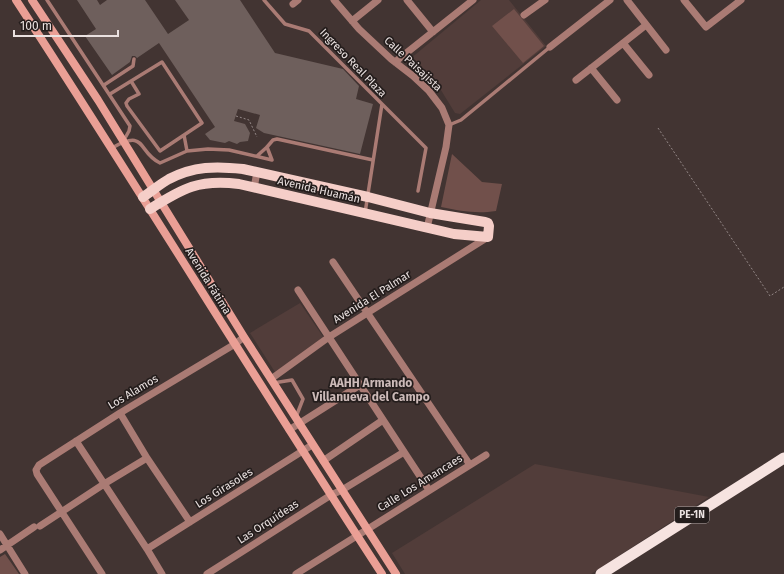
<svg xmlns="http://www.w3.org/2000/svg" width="784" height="574" font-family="'Fira Sans',sans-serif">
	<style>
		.built { fill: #523d3a }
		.green { fill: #71504b }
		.building { fill: #6e5f5c }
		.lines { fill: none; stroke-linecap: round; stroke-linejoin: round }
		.path { stroke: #948887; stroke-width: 1; stroke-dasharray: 2 2; stroke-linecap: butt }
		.service { stroke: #aa7b74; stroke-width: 3.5 }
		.minor { stroke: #aa7b74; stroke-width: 7 }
		.secondary { stroke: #ea9f95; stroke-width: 8 }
		.primary { stroke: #f5cec8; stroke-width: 10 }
		.trunk { stroke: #f6e3e0; stroke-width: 11 }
		.labels { text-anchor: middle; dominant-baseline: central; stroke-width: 3.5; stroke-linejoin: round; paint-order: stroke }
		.shield { fill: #241d1c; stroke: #afa6a5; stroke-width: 1 }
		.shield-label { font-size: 10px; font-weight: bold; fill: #eae1e0 }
		.street-label { font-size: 11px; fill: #eae1e0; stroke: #241d1c }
		.neighbourhood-label { font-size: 12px; font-weight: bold; fill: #ccbab8; stroke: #241d1c }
	</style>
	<rect width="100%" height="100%" fill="#423432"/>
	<path class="built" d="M481 0H509L546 46 460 114 455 113 436 82 410 59Z
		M300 303 324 338 275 372 250 333Z
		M535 464 709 497 591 574H405L392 553Z"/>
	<path class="green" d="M514 9 544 46 523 63 492 26Z
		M452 154 482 182 502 184 496 211C476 214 461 211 441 207Z
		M5 554 19 574H0V557Z"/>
	<path class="building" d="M77 0H97L100 5 107 0H145L168 34 189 20 175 0H240L275 53 343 69 359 86 356 99 373 104 360 154 264 133 256 128 260 115 238 109 234 121 245 124 250 133 248 141 240 142 237 144 229 141 225 143 210 140 205 134 215 127 159 43 137 58 135 56H132L130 62 112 75 85 36 96 29Z"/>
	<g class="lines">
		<path class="path" d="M236 116 249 120 257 137
			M658 128 770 296 784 287"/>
		<path class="service" d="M47 0 130 126 129 131 124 140
			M264 0 285 24 309 31 382 104 365 213
			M104 85 133 66 134 59
			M110 94 162 62 202 123 160 151 127 106 126 103 129 99 139 94 131 81
			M382 104 426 148 418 191
			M449 125 461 120 550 47
			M184 135 187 151
			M267 147 272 160
			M112 148C147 128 137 152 160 163L187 151 208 149 229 150 272 160
			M257 156 267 147 273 140 277 139 373 160
			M273 383 292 380 303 399 296 417"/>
		<path class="minor" d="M334 0 359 29 391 59 413 76 429 91 442 108 449 125 446 147 427 228
			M407 0 433 32
			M627 0 666 50
			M684 0 706 27 741 0
			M293 4 298 0
			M524 15 545 0
			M352 21 378 0
			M623 43 649 75
			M550 47 610 0
			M395 62 473 0
			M591 68 617 100
			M576 80 646 25
			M254 188 257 172
			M333 262 470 465
			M298 290 429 490
			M271 379 329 337 488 237
			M120 413 147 458 190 522
			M289 430 360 385
			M76 441 147 549 162 574
			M323 461 383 420
			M40 526 104 484 147 458
			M0 534 25 574
			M147 549 312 445
			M0 550 34 527
			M102 574 37 474 36 470 39 465 120 413 235 344 244 337
			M207 574 331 495 342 490 404 452
			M296 574 486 455"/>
		<path class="secondary" d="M16 0C140 190 258 384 382 574
			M32 0 98 100 244 337 396 574"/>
		<path class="primary" d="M143 197C152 191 160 184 169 179 194 166 216 166 243 169L368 197 430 213 485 222 488 223 489 226 488 237 454 234 239 184C199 179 183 188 150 209"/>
		<path class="trunk" d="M601 574 784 458"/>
	</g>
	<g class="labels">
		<rect class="shield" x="675" y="507" width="34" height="16" rx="3"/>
		<g class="shield-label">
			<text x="692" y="515">PE-1N</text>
		</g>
		<g class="street-label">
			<text transform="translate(353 63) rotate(46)">Ingreso Real Plaza</text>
			<text transform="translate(413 64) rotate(43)">Calle Paisajista</text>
			<text transform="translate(319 190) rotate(13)">Avenida Huamán</text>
			<text transform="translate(208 281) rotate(58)">Avenida Fátima</text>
			<text transform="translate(372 297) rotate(-32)">Avenida El Palmar</text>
			<text transform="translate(133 392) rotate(-31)">Los Alamos</text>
			<text transform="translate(420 483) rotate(-32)">Calle Los Amancaes</text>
			<text transform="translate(224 488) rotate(-32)">Los Girasoles</text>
			<text transform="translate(268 522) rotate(-33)">Las Orquídeas</text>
		</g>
		<g class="neighbourhood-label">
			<text x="371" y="383">AAHH Armando<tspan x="371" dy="14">Villanueva del Campo</tspan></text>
		</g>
	</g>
	<path d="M14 30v6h104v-6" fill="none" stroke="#eae1e0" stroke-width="2"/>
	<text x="20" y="30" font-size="12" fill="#eae1e0" stroke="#241d1c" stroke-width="3" paint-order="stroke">100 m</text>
</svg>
